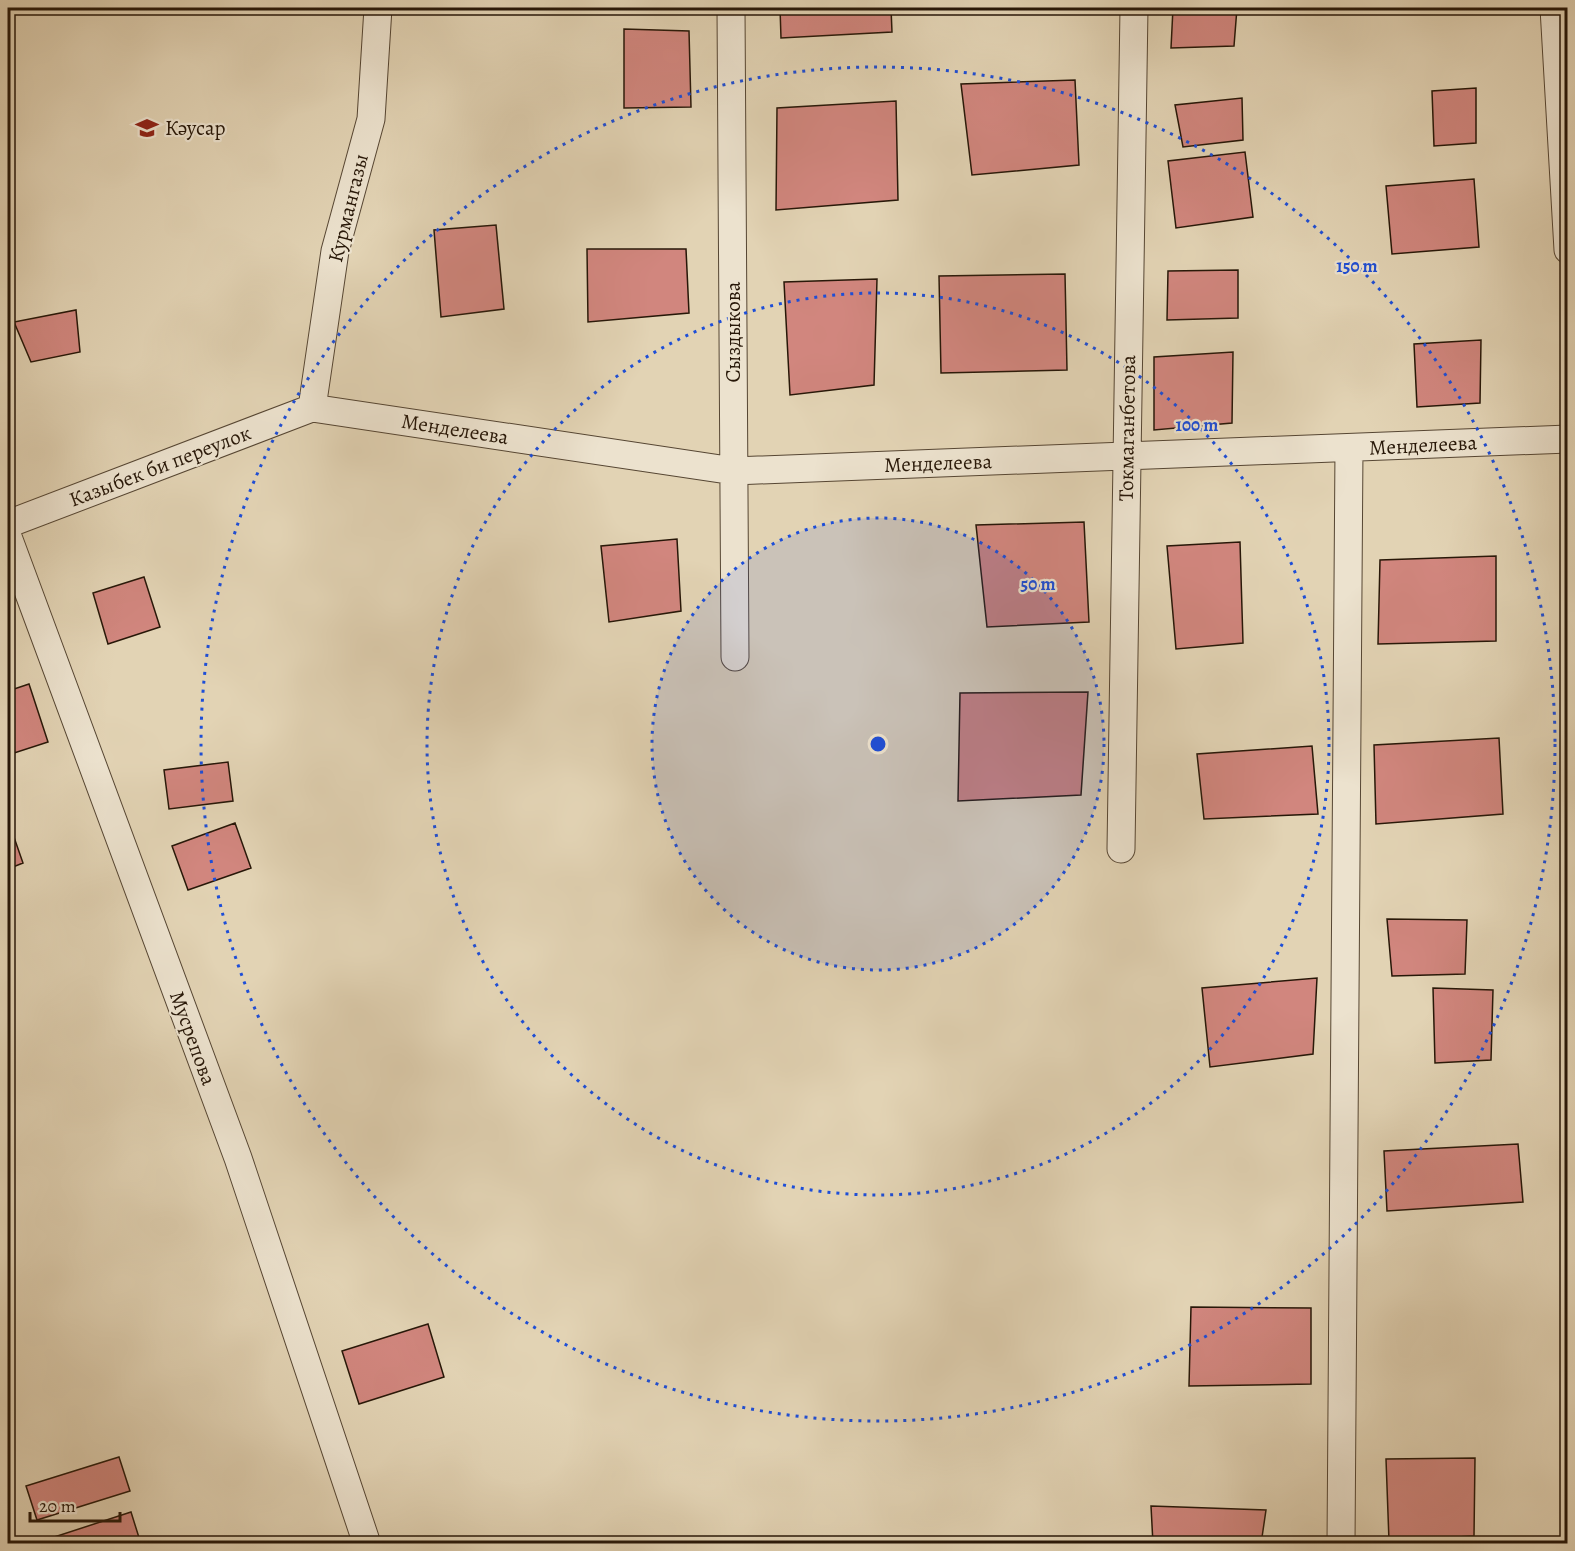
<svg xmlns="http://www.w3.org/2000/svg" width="1575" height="1551" font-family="Alegreya,serif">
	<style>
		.building { fill: #d1867e; stroke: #271708; stroke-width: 1.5 }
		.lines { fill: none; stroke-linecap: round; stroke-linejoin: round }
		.street-casing { stroke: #564633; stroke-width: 29 }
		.street { stroke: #ece2ce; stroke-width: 27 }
		.ring { fill: none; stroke: #1d4ed8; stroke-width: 3; stroke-dasharray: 3 6 }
		.labels { text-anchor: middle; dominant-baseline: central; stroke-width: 4.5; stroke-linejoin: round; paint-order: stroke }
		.poi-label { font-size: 21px; fill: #271708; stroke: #ece2ce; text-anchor: start }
		.street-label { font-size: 21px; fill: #271708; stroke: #ece2ce }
		.centre { fill: #1d4ed8; stroke: #ece2ce; stroke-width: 3 }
		.ring-label { font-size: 18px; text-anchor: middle; font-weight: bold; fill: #1d4ed8; stroke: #ece2ce; stroke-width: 4.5; stroke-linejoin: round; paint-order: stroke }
	</style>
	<rect width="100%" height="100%" fill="#e2d3b4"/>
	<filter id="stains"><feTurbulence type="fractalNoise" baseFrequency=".00333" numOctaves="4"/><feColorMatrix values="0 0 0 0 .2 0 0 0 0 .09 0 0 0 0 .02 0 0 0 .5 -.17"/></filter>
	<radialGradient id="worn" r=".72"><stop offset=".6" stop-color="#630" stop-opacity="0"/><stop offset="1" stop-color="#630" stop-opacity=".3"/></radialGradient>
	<path class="building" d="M780 8H891L892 32 781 38Z
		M1173 8H1237L1234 46 1171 48Z
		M624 29 689 31 691 107 624 108Z
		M1075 80 1079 165 972 175 961 84Z
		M1476 88V143L1434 146 1432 91Z
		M1242 98 1243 140 1183 147 1175 105Z
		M896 101 898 200 776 210 777 108Z
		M1245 152 1253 217 1176 228 1168 161Z
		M1474 179 1479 247 1392 254 1386 186Z
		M496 225 504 309 441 317 434 230Z
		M587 249H686L689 313 588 322Z
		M1238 270V318L1167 320 1168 271Z
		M1065 274 1067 370 941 373 939 276Z
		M877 279 874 385 790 395 784 282Z
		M76 310 80 352 31 362 14 322Z
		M1481 340 1480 403 1417 407 1414 344Z
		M1233 352 1232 423 1154 430V357Z
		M1084 522 1089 622 987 627 976 525Z
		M677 539 681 611 609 622 601 546Z
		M1240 542 1243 643 1176 649 1167 546Z
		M1496 556V641L1378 644 1380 560Z
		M144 577 160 627 108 644 93 593Z
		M29 684 48 742 8 755V691Z
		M1088 692 1081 795 958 801 960 693Z
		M1499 738 1503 814 1376 824 1374 745Z
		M1312 746 1318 814 1204 819 1197 754Z
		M228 762 233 801 169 809 164 770Z
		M8 820 23 863 8 869Z
		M235 823 251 868 188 890 172 846Z
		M1387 919 1467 920 1465 974 1392 976Z
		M1317 978 1313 1054 1210 1067 1202 988Z
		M1433 988 1493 990 1491 1060 1435 1063Z
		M1518 1144 1523 1202 1387 1211 1384 1151Z
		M8 1226 14 1242 8 1245Z
		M1191 1307 1311 1308V1384L1189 1386Z
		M428 1324 444 1377 359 1404 342 1351Z
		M119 1457 130 1491 37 1520 26 1486Z
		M1475 1458 1474 1536 1389 1541 1386 1459Z
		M1151 1506 1266 1510 1261 1544H1153Z
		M131 1512 141 1544H43L42 1541Z"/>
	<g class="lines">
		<g class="street-casing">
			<path id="street" d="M731 8 735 657
				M1554 8 1568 250
				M312 408 335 251 371 119 378 8
				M8 524 312 408 734 471 1568 439
				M8 537 238 1158 367 1544
				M1121 849 1134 8
				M1341 1544 1349 449"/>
		</g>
		<use href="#street" class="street"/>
	</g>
	<circle cx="878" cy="744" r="226" fill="#1d4ed8" fill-opacity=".12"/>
	<g class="ring">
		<circle cx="878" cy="744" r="226"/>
		<circle cx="878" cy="744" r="451"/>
		<circle cx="878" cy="744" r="677"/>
	</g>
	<defs>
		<g id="school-bare" transform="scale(1.8)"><path d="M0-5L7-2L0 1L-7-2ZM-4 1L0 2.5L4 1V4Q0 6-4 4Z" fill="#8f2418" stroke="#ece2ce" stroke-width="2.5" paint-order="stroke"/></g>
	</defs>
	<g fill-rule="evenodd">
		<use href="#school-bare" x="147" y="128"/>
	</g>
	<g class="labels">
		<g class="poi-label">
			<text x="165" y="128">Кәусар</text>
		</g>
		<g class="street-label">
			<text transform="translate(348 208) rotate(-76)">Курмангазы</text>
			<text transform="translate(733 332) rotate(-90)">Сыздыкова</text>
			<text transform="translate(1127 428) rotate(-89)">Токмаганбетова</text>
			<text transform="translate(455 429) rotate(9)">Менделеева</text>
			<text transform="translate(1423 445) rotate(-3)">Менделеева</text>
			<text transform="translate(938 463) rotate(-2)">Менделеева</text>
			<text transform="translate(160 466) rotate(-21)">Казыбек би переулок</text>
			<text transform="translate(193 1038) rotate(70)">Мусрепова</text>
		</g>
	</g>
	<circle cx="878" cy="744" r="9" class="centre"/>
	<g class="ring-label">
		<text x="1357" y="272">150 m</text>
		<text x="1197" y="431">100 m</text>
		<text x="1038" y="590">50 m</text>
	</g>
	<rect width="1575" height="1551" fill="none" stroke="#e2d3b4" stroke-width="30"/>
	<rect x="9" y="9" width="1557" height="1533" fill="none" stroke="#271708" stroke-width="3"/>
	<rect x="15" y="15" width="1545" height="1521" fill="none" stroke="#271708" stroke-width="1.5"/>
	<path d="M30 1512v9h90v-9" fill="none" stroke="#271708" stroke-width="3"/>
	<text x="39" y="1512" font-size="18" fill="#271708" stroke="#ece2ce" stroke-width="4.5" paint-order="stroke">20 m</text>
	<rect width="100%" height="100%" filter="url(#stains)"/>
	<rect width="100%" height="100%" fill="url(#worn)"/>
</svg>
